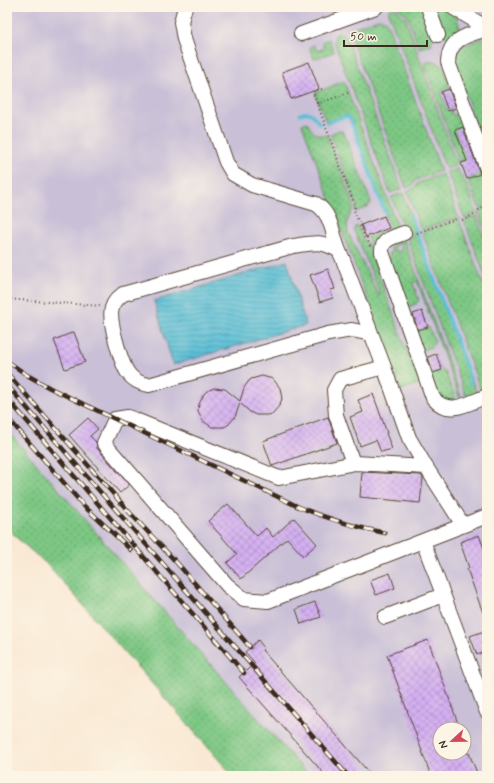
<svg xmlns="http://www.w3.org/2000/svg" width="494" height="783" font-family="Mynerve,sans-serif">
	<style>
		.industrial { fill: #c9bfd7; fill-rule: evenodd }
		.green { fill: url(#green-dots); stroke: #5c7851 }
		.water { fill: url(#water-rules); stroke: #4a747a }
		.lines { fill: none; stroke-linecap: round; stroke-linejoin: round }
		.stream { stroke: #59bed6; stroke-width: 3.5 }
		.building { fill: url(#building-cross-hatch) }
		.minor-casing { stroke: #584739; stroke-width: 16 }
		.path { stroke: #584739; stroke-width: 2; stroke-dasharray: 1 3; stroke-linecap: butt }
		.minor { stroke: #fff; stroke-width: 14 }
		.rail-casing { stroke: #3b2a1e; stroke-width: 4.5 }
		.rail { stroke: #fcf5e5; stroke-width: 3; stroke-dasharray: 9; stroke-linecap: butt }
	</style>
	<defs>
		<pattern id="green-dots" width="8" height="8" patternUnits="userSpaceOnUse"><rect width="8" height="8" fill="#7dc784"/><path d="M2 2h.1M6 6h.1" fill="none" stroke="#68a26b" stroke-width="1.8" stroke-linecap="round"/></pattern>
		<pattern id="water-rules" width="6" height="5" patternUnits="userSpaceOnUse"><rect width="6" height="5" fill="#59bed6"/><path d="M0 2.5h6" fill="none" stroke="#4b9bad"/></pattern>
		<pattern id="building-cross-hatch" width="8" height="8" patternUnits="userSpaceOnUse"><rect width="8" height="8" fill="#d4b0f2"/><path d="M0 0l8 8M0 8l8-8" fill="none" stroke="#ad8fc3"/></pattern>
	</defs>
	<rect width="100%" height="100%" fill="#fcf5e5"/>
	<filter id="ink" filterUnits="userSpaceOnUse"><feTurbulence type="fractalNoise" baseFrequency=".025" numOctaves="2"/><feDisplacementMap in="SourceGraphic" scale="8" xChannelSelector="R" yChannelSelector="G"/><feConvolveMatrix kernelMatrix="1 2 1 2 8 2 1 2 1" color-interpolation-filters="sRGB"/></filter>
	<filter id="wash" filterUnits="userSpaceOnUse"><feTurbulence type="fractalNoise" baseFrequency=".012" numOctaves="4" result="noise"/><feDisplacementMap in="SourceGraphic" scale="16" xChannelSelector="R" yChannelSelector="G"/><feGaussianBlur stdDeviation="0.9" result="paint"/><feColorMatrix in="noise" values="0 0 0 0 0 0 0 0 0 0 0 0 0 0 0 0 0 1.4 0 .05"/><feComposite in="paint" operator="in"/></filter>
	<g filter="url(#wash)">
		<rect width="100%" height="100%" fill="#f9e9d4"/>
		<path class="industrial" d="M7 7H487V776H309L196 648 7 430ZM440 729H464V753H440Z"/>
		<path class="green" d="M394 7 405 17 457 165 446 169 389 14V10Z
			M397 7H423L436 38 431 40 432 44 419 48 407 15Z
			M430 7H441L453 12 454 16 457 17 461 33 447 38 445 35 441 37Z
			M381 18 386 21 388 25 441 171 416 180 412 186 406 188 350 35V30L352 28Z
			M340 33 343 34 346 36 402 189 390 193 334 41 335 35Z
			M487 37V161L454 58C463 43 471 42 487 37Z
			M329 39 334 52 314 59 309 47 314 45 317 51 324 48 322 42Z
			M429 62H437L444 67 450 89 441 92 448 111 451 110 453 115 457 114 462 115 471 146 464 127 455 131 462 149 465 148 479 156 487 177V205L479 208 468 179 482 173 476 158 472 159 471 158 459 162 424 63Z
			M344 81 396 222 395 228 390 232 384 216 386 215 350 117 346 115 326 122 315 93Z
			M307 122C311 132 317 137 327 135L354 206 347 222 348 233 379 296 380 293 354 230 355 227 358 226 364 241 367 243 409 357 415 355 421 383 401 390 302 124Z
			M340 130 344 133 371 202 369 206 356 212 355 210 357 206 330 134Z
			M457 169 466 183 477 213 464 218 447 172Z
			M443 174 458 217 421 230 407 191 413 189 418 183Z
			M403 193 417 232 407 236 391 197Z
			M487 207V236L481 219 480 210Z
			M478 215V220L487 246V281L464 220Z
			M459 219 487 295V389L481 391 422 232Z
			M385 230 386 234 379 238 376 244 378 254 375 256 367 236Z
			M418 234 476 391 474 393 467 396 465 394 407 238Z
			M404 240 461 396 459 397 417 281 413 283 419 300 416 304 405 308 389 263 390 252 396 250 400 252 402 251 399 243 396 244 395 248 390 250 392 244Z
			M429 327 435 342 431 347 420 351 413 332Z
			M442 370 446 373 455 398 456 401 454 402 453 400 448 402 437 395 428 375Z
			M7 430 196 648 309 776H233L49 566 19 540 7 527Z"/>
		<path class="water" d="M287 261 306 325 173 365 154 301Z"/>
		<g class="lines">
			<path class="stream" d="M300 114C309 110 313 114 318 122L320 123
				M327 123 346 116 350 118 384 211 386 212
				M411 216 470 377V384"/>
		</g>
		<g id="blocks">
			<path class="building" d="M309 62 319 89 291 99 282 72Z
				M449 89 456 108 448 111 441 92Z
				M463 127 480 174 467 179 461 163 467 161 455 130Z
				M384 216 389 228 366 237 361 225Z
				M328 269 335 289 330 290 333 298 320 302 310 275Z
				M422 311 428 327 418 330 413 314Z
				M74 332 85 362 65 369 54 340Z
				M436 354 442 370 433 373 428 357Z
				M262 376 273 379 280 388 282 399 279 406 272 414 268 415H256L250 412 240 403 235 417 228 425 224 427H212L203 421 198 411 199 404 204 394 207 391 214 388 225 389 240 401 244 388 248 382 251 379Z
				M373 394 387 433H386L392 449 381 452 376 440 360 446 350 417 363 412 358 400Z
				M328 417 337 443 272 466 263 441Z
				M88 418 98 429 90 436 96 442 97 448 129 485 120 493 69 435Z
				M362 472 421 475 423 478 420 503 360 497Z
				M228 504 257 536 266 528 273 537 294 518 317 544 303 556 287 538 241 579 227 563 237 554 208 521Z
				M479 535 487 557V621H486L467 569 469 568 460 542Z
				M390 573 395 588 376 595 370 580Z
				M315 602 321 617 301 624 296 609Z
				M487 630V651L477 655 470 636Z
				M258 640 264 648 262 650 372 776H326L239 677 255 663 245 652Z
				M428 640 460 729H440V753H469L477 773 469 776H431L387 655Z"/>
		</g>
	</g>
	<g filter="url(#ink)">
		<use href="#blocks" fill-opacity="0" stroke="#584739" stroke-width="1"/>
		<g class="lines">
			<g class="minor-casing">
				<path id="minor" d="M185 7 181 22 184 39 226 162 233 174 252 185 316 204C334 215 332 240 342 257L384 367
					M428 7 438 35
					M452 7 487 28
					M487 29C468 35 449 38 448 62L487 169
					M301 34 376 7
					M404 233C394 237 381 239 382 252L433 398C449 417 468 403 487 396
					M338 250C320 240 313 243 293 246L123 294C118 298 114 301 112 308 108 319 121 363 128 373 133 380 141 384 149 385L328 334 352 330 371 334
					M353 463 336 415 334 390 340 379 384 367 409 438 426 467
					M463 525 426 467 355 463 279 478 128 417 115 419 104 443 227 585 244 599 268 601 487 516
					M423 541 487 712
					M385 617 443 595"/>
			</g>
			<path class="path" d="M322 89 313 92 355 206 354 210 365 239 367 238 370 246
				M317 104 351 92
				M478 210 487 206
				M462 220 479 213
				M417 233 461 217
				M7 299 101 306"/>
			<use href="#minor" class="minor"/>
			<g class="rail-casing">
				<path id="rail" d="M7 361 27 375 50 388 299 507C328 519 355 527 385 533
					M7 373 131 514 177 563 250 647
					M7 385 348 776
					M7 398 217 642
					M7 417 84 506 131 550
					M214 638 244 673"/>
			</g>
			<use href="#rail" class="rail"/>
		</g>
	</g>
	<rect width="494" height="783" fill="none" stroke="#fcf5e5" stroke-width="24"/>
	<g transform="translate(452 741) rotate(248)"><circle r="19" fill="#fcf5e5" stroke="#afa495"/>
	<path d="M0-3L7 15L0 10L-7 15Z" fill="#d1495b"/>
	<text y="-6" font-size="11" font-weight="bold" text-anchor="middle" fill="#3b2a1e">N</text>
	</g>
	<path d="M344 40v6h83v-6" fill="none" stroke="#3b2a1e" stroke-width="2"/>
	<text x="350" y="40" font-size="12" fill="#3b2a1e" stroke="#fcf5e5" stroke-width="3" paint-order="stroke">50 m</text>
</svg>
